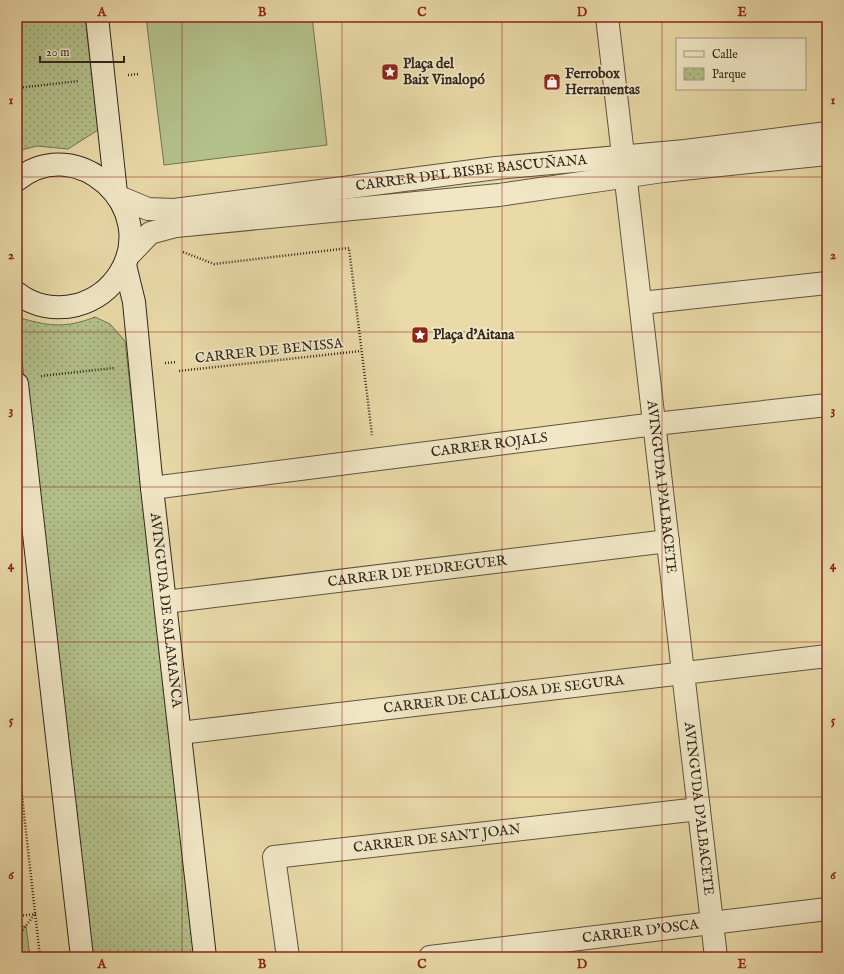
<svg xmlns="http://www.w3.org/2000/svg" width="844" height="974" font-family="'IM FELL English',serif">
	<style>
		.green { fill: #b3c08a; stroke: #727454 }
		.park { fill: url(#park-dots); stroke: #727454 }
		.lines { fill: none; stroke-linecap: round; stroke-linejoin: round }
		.street-casing { stroke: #5e5440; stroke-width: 24 }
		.secondary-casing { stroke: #30271e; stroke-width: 24 }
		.path { stroke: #30271e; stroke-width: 2.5; stroke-dasharray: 1 2; stroke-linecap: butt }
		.street { stroke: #f1e7c6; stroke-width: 22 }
		.secondary { stroke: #f1e7c6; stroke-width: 22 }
		.grid { fill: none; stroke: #8f2418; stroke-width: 1; stroke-opacity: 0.55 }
		.labels { text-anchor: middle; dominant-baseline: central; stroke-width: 3.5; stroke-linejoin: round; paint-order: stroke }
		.poi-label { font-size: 14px; font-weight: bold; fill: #30271e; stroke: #f1e7c6; text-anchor: start }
		.street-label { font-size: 14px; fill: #30271e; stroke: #f1e7c6 }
		.neatline { fill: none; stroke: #8f2418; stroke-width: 1.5 }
		.grid-label { font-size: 13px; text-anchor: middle; font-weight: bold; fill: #8f2418 }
	</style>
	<defs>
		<pattern id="park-dots" width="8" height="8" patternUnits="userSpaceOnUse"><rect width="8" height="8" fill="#b3c08a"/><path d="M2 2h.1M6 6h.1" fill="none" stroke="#929c70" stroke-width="1.8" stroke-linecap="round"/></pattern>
	</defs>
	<rect width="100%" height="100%" fill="#e9daa8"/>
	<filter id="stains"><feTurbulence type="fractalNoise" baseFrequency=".005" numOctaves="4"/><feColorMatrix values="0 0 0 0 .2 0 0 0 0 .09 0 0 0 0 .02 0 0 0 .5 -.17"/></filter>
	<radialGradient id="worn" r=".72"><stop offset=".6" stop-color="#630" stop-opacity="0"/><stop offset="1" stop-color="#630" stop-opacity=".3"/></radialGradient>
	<path class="green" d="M146 17H312L327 145 164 165Z
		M26 926 30 957H17V927Z"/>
	<path class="park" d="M17 17H85L98 130 68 149 37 146 17 151Z
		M17 317C48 326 64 329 95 317L110 324 125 341 194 957H91Z"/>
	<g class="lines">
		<g class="street-casing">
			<g id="street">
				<path id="s1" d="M607 17 716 957"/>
				<path id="s2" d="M119 197 148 209 174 210 496 168 685 151 827 133"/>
				<path d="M129 255 150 233 176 226 499 195 663 171 827 154"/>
				<path d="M641 303 827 283"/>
				<path id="s3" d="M152 488 655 424 827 405"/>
				<path id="s4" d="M165 602 668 541"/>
				<path id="s5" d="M180 733 827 656"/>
				<path id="s6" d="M288 957 274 857 699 809"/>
				<path id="s7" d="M430 957 827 909"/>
			</g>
		</g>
		<g class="secondary-casing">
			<g id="secondary">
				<path d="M97 17 116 193"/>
				<path d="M17 180C77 131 160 208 120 273 110 289 95 300 77 305 57 310 34 307 17 293"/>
				<path id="s8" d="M125 265 134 302 152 488 205 957"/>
				<path d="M17 384 82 957"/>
			</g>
		</g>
		<path class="path" d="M128 75 139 74
			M17 88 79 81
			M183 252 214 264 349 248 372 435
			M165 363 177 362
			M179 371 361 351
			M41 376 114 368
			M17 751 40 957
			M17 916 36 914
			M17 937 35 914"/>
		<use href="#street" class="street"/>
		<use href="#secondary" class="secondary"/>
	</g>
	<path class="grid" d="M182 17V957M342 17V957M502 17V957M662 17V957M17 177H827M17 332H827M17 487H827M17 642H827M17 797H827"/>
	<defs>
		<g id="sight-square" transform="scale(0.9)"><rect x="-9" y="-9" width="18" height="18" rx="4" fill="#8f2418" stroke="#f1e7c6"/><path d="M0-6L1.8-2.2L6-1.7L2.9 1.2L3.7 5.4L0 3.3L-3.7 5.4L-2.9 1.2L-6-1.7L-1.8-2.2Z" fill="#fff"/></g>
		<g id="shop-square" transform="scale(0.9)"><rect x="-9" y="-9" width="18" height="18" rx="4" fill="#8f2418" stroke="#f1e7c6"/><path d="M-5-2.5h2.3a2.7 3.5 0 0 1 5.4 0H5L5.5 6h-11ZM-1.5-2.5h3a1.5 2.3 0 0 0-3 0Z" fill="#fff"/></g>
	</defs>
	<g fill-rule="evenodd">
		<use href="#sight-square" x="390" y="72"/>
		<use href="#shop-square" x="552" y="82"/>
		<use href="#sight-square" x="420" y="335"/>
	</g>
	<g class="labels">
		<g class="poi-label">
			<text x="403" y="64">Plaça del<tspan x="403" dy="16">Baix Vinalopó</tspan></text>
			<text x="565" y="74">Ferrobox<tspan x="565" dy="16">Herramentas</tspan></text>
			<text x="433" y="335">Plaça d'Aitana</text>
		</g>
		<g class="street-label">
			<text stroke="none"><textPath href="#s2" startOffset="357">CARRER DEL BISBE BASCUÑANA</textPath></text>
			<text transform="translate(269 351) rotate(-6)">CARRER DE BENISSA</text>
			<text stroke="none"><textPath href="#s3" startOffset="340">CARRER ROJALS</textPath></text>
			<text stroke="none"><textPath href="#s1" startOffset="473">AVINGUDA D'ALBACETE</textPath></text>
			<text stroke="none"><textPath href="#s4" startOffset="254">CARRER DE PEDREGUER</textPath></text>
			<text stroke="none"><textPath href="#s8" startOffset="348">AVINGUDA DE SALAMANCA</textPath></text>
			<text stroke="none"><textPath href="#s5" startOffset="326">CARRER DE CALLOSA DE SEGURA</textPath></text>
			<text stroke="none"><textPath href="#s1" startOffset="797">AVINGUDA D'ALBACETE</textPath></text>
			<text stroke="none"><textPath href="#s6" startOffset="265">CARRER DE SANT JOAN</textPath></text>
			<text stroke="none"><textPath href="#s7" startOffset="212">CARRER D'OSCA</textPath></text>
		</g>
	</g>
	<rect width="844" height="974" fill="none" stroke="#e9daa8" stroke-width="44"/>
	<rect x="676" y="38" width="130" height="52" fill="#f1e7c6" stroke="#a49a83"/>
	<rect x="684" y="51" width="20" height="6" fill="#f1e7c6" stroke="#a49a83"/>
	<text x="712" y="58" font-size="12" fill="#30271e">Calle</text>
	<rect x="684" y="68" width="20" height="12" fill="url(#park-dots)" stroke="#a49a83"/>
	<text x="712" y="78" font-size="12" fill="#30271e">Parque</text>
	<path d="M40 56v6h84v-6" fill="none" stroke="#30271e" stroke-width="2"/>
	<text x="46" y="56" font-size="12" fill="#30271e" stroke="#f1e7c6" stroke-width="3" paint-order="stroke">20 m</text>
	<rect x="22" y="22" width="800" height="930" class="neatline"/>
	<g class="grid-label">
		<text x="102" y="16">A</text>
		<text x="262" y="16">B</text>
		<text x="422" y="16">C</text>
		<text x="582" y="16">D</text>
		<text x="742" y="16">E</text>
		<text x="11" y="104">1</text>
		<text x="833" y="104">1</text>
		<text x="11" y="259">2</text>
		<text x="833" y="259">2</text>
		<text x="11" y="414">3</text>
		<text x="833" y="414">3</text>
		<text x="11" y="569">4</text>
		<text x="833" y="569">4</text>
		<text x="11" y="724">5</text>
		<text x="833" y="724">5</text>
		<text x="11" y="879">6</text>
		<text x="833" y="879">6</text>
		<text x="102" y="968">A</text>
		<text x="262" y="968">B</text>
		<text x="422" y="968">C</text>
		<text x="582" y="968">D</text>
		<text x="742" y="968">E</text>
	</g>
	<rect width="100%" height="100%" filter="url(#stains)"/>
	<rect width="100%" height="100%" fill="url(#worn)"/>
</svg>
